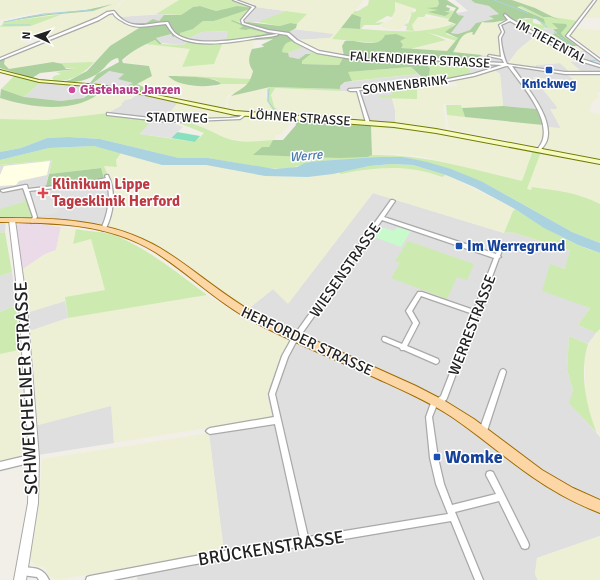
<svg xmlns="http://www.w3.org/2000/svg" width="600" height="580" font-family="Signika,sans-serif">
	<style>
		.residential { fill: #e0dfdf }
		.industrial { fill: #ebdbe8 }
		.education { fill: #ffffe5 }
		.farmland { fill: #eef0d5 }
		.grass { fill: #cdebb0 }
		.forest { fill: #add19e }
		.park { fill: #c8facc }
		.pitch { fill: #88e0be }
		.parking { fill: #e2e2e2 }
		.water { fill: #aad3df }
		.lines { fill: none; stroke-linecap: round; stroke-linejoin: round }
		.stream { stroke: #aad3df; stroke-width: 1 }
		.minor-casing { stroke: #a9a9a9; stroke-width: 2.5 }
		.tertiary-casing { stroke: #a9a9a9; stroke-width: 2 }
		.secondary-casing { stroke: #707d05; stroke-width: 2 }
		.primary-casing { stroke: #a06b00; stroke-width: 2 }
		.minor { fill: #fff; fill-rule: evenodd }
		.tertiary { fill: #fff; fill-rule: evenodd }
		.secondary { fill: #f7fabf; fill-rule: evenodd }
		.primary { fill: #fcd6a4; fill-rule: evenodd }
		.transit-dot { fill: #1a4fb4; stroke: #fff; stroke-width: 1.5 }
		.hotel-dot { fill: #d1479c; stroke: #fff; stroke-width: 1.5 }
		.health-dot { fill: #e0444e; stroke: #fff; stroke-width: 1.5 }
		.labels { text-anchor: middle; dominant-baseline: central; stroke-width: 3; stroke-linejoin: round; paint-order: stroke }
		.far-street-label { font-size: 13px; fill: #222; stroke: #fff }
		.far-transit-label { font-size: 13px; font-weight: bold; fill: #164399; stroke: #fff }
		.far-hotel-label { font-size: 13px; font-weight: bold; fill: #b23c85; stroke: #fff; text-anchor: start }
		.far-water-label { font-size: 13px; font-style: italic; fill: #4a7aab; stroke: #fff }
		.health-label { font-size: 15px; font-weight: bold; fill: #be3a42; stroke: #fff; text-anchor: start }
		.transit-label { font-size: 15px; font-weight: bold; fill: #164399; stroke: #fff; text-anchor: start }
		.street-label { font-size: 15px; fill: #222; stroke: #fff }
		.near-street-label { font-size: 18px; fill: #222; stroke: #fff }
		.near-transit-label { font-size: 18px; font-weight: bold; fill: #164399; stroke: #fff; text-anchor: start }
	</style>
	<rect width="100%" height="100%" fill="#f2efe9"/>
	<path class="residential" d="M455 0H471L475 3 489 6 499 14 490 16 494 19 493 20 476 23 470 30 458 34 450 32 463 17 457 15V13L468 11Z
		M256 7 286 11 261 22H248L245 24 243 21Z
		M165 14 159 21 153 19 146 23 134 24 126 23 119 17Z
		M511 20 530 30 539 31H540L539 29 552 28 558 33 536 36 530 40 518 50 506 66 532 99 536 109 503 106 500 74 493 70 471 75 468 62 486 61 476 59 482 55 500 57 499 25Z
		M292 29 335 33 330 38 297 40 288 32Z
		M229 31 225 42H186L183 45 162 43 156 38 171 34 187 39 202 32Z
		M305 47 315 52 299 59 288 57 287 55 288 53Z
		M585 50 600 61V72H582L570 62 587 60 574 51Z
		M560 63 570 72 536 68V65Z
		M514 67 566 74 580 83 533 77 557 107V109H551L561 129 547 127 540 105 516 74Z
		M109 71 124 74 119 79 134 83 124 87 108 85 97 92 90 93 84 98 61 101 24 97 40 83 84 85 93 83Z
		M418 74 427 85 391 89 392 95 380 98H392L395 110V123L370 121 364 103 357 92 340 91V86L346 82Z
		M138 94 178 103 171 111 181 115V119L163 120 108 113 122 105 120 104 125 100 131 99Z
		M52 160 46 186 110 178 111 199 108 227 6 219 5 232 0 233V165Z
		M373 193 504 233 511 232 570 250 566 269 550 265 590 308 578 325 596 333 588 344 569 336 567 370 573 390 570 403 600 437V536L537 558 535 574 538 580H137L139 566 224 552 208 428 269 418 272 415 268 399 269 388 282 353 292 333 247 310 273 289 288 303Z
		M12 272 16 305 0 312V276Z
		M65 301 68 318 30 331 29 312Z
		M112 405 114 443 38 455V425Z"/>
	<path class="industrial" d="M33 223 61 227 56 250 45 254 23 269 15 226 19 224Z"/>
	<path class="education" d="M50 161 47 175 19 181 16 185 0 186V175L4 166Z"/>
	<path class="farmland" d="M0 0H122L115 9 100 17 49 39 26 37 20 40 22 42 36 44 0 59V27L31 26 63 14 93 11 107 7 100 6 86 10 34 13 0 20Z
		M124 0H179L156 14 119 17 115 10Z
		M237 0H364L333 39 345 41 342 46 344 56 316 50 297 40 330 38 334 34 292 29 307 14 256 7 254 4Z
		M512 0H590L593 1 578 21 553 17Z
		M596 0H600V18H583Z
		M394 2 414 7 403 28 398 30 383 28 379 25 394 18 392 17 395 11Z
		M110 12 113 13 115 17 125 25 139 28 110 46 94 62 47 63 9 69 4 66 6 58 64 34Z
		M418 17 449 19 448 21 453 23 431 30 414 31 412 24Z
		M501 20 507 21 499 25 502 32 499 38 501 44 500 57 453 52 461 35 465 32H475L482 22 489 23Z
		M575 28 600 30V56L570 36 569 34Z
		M552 34 564 42 566 46H578L585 50 575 51 588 60 584 61 539 35Z
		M537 35 582 61 570 62 582 72H570L560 63 536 65V68L509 64 518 50Z
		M255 38 249 60V65L253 71 251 79 168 76 172 80 187 84 214 87 221 84H248L238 92 227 96 225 108 191 103 185 97 173 98 150 91 137 84 149 66 122 62 132 52 145 44 191 49 182 67 214 64 223 42Z
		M446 40 456 41 447 51 410 49Z
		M495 70 500 74 503 106 462 108 461 105 443 104 446 129 395 123V110L392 98 416 99 417 89 415 87 440 84 443 87 458 86 453 80Z
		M566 74H600V93L596 92 599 97 591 104 590 112 600 114V159L543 148 547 138V127L561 128 550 109H556L557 107 533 77 579 82Z
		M267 88 266 96 275 113 227 108 228 99 231 96Z
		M275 88 357 92 367 120 280 113 271 101V95Z
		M104 89 130 93 135 96 125 100 121 104 122 105 108 113 47 120 0 119V98L19 104 50 106 75 104 86 101 99 94Z
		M178 103 208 110 238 115 235 117 181 118 180 115 171 111Z
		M447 115 543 125V135L537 146 449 129Z
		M256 118 290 120 291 123 281 135H277L273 140 245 142 227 138 186 120Z
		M371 126 435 132 532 152 522 181 424 157 398 154 372 155Z
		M541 152 600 164V204L581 196 557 190 532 187 531 190 527 189Z
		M121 153 162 165H206L265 176 308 177 385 168 401 167 425 171 442 177 446 175 515 209 513 211 504 233 373 193 288 304 273 289 247 310 144 239 128 232 108 227 111 199 110 178 104 166 117 167 116 160Z
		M61 227 76 229 73 244 91 239 105 290 65 297V301L29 312 23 269 46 254 56 250Z
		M207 295 258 327 286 339 288 343 282 353 269 388 268 399 272 415 269 418 114 443 111 406 38 425 30 331 68 318Z
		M600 329V437L589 414 586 397 584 355 588 344Z
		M19 350 25 451 18 457 0 461V354Z
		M209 433 224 552 56 580 49 576 44 567 36 566 30 560 39 502 42 459Z
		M600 536V580H538L535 574 537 558Z"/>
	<path class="grass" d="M179 0H237L251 5 253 8 240 22 232 21 244 26 240 28 246 30 250 29 266 33 267 35 226 40 228 31 202 32 187 39 177 35 179 33 193 29 203 21H214L245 8 237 6 216 11 200 6 193 7 181 15 156 14Z
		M369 0H438L439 4 437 7 427 8 454 11 449 19 426 14 424 17H418L412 25 414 31 403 30H406L407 26H404L407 23 408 24 412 13 410 15 412 11 413 13 416 11V9L395 2V11L392 17 387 16 375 23 384 22 379 25H364L361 29C393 31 425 35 455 23L446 34 458 38 456 41 427 32 446 40 410 49 401 48 383 40 375 43 332 39 341 28 360 29 361 17 352 14 355 11H358L368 5Z
		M517 6H521L543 17H550L560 21 553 17 578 21 566 35 578 46 564 37 561 33 564 29 553 24 558 29 545 28 539 31 525 28H528L515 20 533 19V23L542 25 540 22 543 24V19Z
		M286 11 307 14 297 24 290 23 280 26 258 22Z
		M63 14 31 26 0 27 4 22Z
		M155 40 159 44 183 45 188 41 223 42 214 64 182 67 190 49 145 44Z
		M290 40H297L316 50 344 56 339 65 302 64V61L311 54 309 53 315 51 305 47 288 53 282 52 283 46Z
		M420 58H438L468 62 471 75 428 83 430 68Z
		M94 62C84 74 70 82 54 81L52 78 54 76 61 74 56 72 76 69 65 68 58 63Z
		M411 67 418 74 352 81 347 72Z
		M14 76 40 83 24 97 1 89Z
		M187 76 251 79 248 84H221L217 80Z
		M270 87 340 89V91L275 88 271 95 274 106 280 113 273 111 267 101V89Z
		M415 87 417 89V99L380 98 379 95H392L390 89Z
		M446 105H461L465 117 447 115Z
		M108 113 154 119 140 134 195 142 204 133 176 122C193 120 211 132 226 138 242 144 257 141 273 140L269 147H262L254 155 368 157 372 155C425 154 471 169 522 181L532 153 531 151 435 132 270 118 429 130 541 152 527 189 531 190 532 187C555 190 580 193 600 204V243L572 232 483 182 403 157 318 161 286 169 264 168 208 158H179L100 139 68 137 47 138 21 148 0 152V119L47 120Z
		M94 146 121 153 116 160 117 167 104 166 108 175 104 179 100 168 49 174 52 160 0 165V160L49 148Z
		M392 164 413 165 446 175 442 177C408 164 375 167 341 174L338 172 369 166Z
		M28 199 33 218 0 217V209L24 202 23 200Z
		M515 209C542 226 569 244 600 253V329L596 333 578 325 590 308 542 291 550 264 565 269 570 250 511 232 504 233 513 211Z
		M76 229C90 232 106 231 119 237 151 251 179 274 207 295L68 318 65 297 105 290 91 239 73 244Z
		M5 232 12 272 0 276V233Z
		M408 241 474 264 467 280 457 277 447 299 391 278 400 263 395 261Z
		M16 305 19 350 0 354V312Z
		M569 336 588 344C579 372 586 406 597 433L569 403 573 390 567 370Z"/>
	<path class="forest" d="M438 0H447L459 8 456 12 458 15 464 16 451 33 458 34 470 30 476 23 494 19 489 16 499 14 489 6 475 3 471 0H512L535 8 561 21 550 17H543L521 6 517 7 544 19 545 24 536 19 526 18 516 20 529 28C522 29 518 21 511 20 501 20 493 24 482 22L474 35 472 34 473 32C460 33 460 42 453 52L482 55 476 59 501 64 420 58 430 68 428 83 411 67 348 72 352 81 345 82 340 86V89L270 87 231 96C242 87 249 88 253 71 248 64 248 58 252 49L263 47 264 46 261 45 273 39 225 42 266 34V33L250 29 246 30 239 29 243 26 231 21 232 20 243 24 248 22 280 26 290 23 297 24 296 28 289 32 297 40C288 42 284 42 282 52L288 53 289 57 299 59 306 54H311L302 61V64L339 65 344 56 342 46 345 41C358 39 378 50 385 35L396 34 406 38 400 41 403 45 401 48 447 51 458 38 445 32 456 24 448 21 456 8 447 5 446 7 450 8 449 11H444L450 13 445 16 428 12 438 10 426 8 437 7 439 4Z
		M113 4 93 11 49 15 3 22 30 16 86 10Z
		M200 6 216 11 237 6 253 8 214 21H203L193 29 180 33V35L173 37 171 34 156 38 162 44H159L155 40C143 45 132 51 122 60L123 63 149 66 152 76 137 84 160 95 124 87 133 83 118 79 124 74 109 71 93 83H90L97 74 119 62 118 58C111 59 108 64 103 69 93 79 76 84 62 82L70 80 87 71 110 46 139 28 123 23H146L153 19 159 21 164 15H181L193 7Z
		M352 14 361 17 360 29 341 28Z
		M552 23 566 24 567 26 561 33 564 37 578 46H566L564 42 552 34 557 33 553 29H558Z
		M8 57 5 59 4 64 9 69 53 62 62 64 66 69H76L40 73 32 78 0 68V60Z
		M168 76C178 76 216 76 221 84 206 88 179 87 168 76Z
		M1 89 24 97 61 101 84 98 90 93 104 89C79 115 31 108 0 98Z
		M503 106 537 109 543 125 465 117 462 108Z
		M295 120 371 126 372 155 368 157 340 158 253 155 262 147H269L273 140H283L296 125Z
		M101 168 104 179 84 183 46 186 49 174Z"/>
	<path class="park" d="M381 227 394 231 397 227 411 231 401 247 374 237Z"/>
	<path class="pitch" d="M177 132 200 136 195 142 171 138Z"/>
	<path class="parking" d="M153 120 168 121 183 127 171 138 139 134Z
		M30 196 39 197 41 200H57L60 209 57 210V213L37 217Z"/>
	<path class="water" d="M68 137 100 139 179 158H208L275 169 297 167 305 163 318 161 380 157H403L427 162 451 169 483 182 572 232 600 243V253L578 245 544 228 515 209 474 187 446 175 413 165 392 164 369 166 333 174 308 177 265 176 206 165H162L94 146 49 148 0 160V152L21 148 47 138Z"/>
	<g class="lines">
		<path class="stream" d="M494 0 528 13
			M533 16 547 27
			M4 22 43 14 92 10
			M4 25H30
			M554 32 571 45 562 46 563 48
			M587 61 598 60
			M269 89 268 101 275 111"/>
		<g class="minor-casing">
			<path id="minor" d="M233 0H236L255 7 243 20 244 23 268 30 289 33 297 40 319 51 364 59 434 58 461 61 504 63 502 59 488 56 489 55 501 57 499 37 502 32 499 25 508 20 504 15 505 14 511 19 582 59 600 65V67L580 61 510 21 501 25 504 32C503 34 502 36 501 38 501 45 504 58 507 64L565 72H600V74H565L512 66C524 84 554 117 547 140 546 144 542 148 540 151H539L537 150C539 147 542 143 543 139 549 115 521 84 508 66H506L474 76 423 86 359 90 370 123 368 124 366 123 357 91H350L348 90 349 89 423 84 473 74 502 65 461 63 434 60 364 61 317 53 295 42 287 35 268 32 242 24 241 20 252 7Z
				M594 0H596L569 36 600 59V61L566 36Z
				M114 11C117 15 119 17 123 20 139 30 151 22 168 22 170 26 172 30 175 33 195 50 252 37 277 34L278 35C272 37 264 37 257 38 235 42 205 47 184 40 175 37 171 32 166 24 151 25 136 31 122 21 118 19 115 17 113 13L109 14 99 20 0 60V58L97 18 107 12Z
				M107 113 168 120 230 118 239 117 245 113 247 114 240 119 168 122 108 115H107Z
				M106 175H108C116 191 114 214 105 230L103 231 101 229C108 214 111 197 107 181L89 184 29 191 37 217 34 222 32 223 30 221 33 217 23 188 3 192 1 191V190L25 185H27L28 189 89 182 106 178 105 176Z
				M391 200H393L395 201 384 217 496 254 500 243H504V244L500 256 501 257 499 258 447 398 446 400 436 407 432 417 438 458 444 484 452 505 496 494 486 475 487 472 490 471 493 472 528 542 529 545 528 548 525 549 522 548 499 501 455 512 483 580H475L451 521 190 565 113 580H86L87 577 90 576 190 557 300 538 275 424 210 434 208 433 206 431 208 429 210 428 274 417 269 394 282 356 292 338ZM382 220 494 258 474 310 422 292H418L406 311 413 323 402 344 385 337H383L382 339 383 341 400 348 401 350H404L436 364 438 363 439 361 438 359 407 346 419 323 412 311 421 296 473 314 441 396 431 403 426 417 430 458 436 484 448 514 308 537 275 394 288 357 296 342Z
				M503 369 505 370 506 372 487 431 485 433 483 434 481 433 479 431 500 372 501 370Z
				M34 454 37 455 38 458 37 461 0 470V462Z
				M22 567C34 568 43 567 49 580H39L37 577 22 575 19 574 18 571 19 568Z"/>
		</g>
		<g class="tertiary-casing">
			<path id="tertiary" d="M12 218 15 220 27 306 39 458 38 503 26 580H14L28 503 29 458 19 306 9 220Z"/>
		</g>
		<g class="secondary-casing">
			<path id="secondary" d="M0 70 39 80 99 85 132 90 235 111 394 123 436 129 600 160V164L436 133 394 127 235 115 132 92 99 87 39 82 0 72Z"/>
		</g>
		<g class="primary-casing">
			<path id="primary" d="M0 218C55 218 111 219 160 248 193 268 222 295 256 314L416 386 445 401 474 419 542 470 573 488 600 500V513C577 504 554 492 534 478 506 459 480 436 452 417 428 401 402 390 376 378 337 360 297 344 258 324 220 305 191 275 155 252 108 223 54 223 0 222Z"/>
		</g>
		<use href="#minor" class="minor"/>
		<use href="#tertiary" class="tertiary"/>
		<use href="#secondary" class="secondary"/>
		<use href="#primary" class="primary"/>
	</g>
	<g class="transit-dot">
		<rect x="545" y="66" width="8" height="8" rx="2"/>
		<rect x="455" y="242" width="8" height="8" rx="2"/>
		<rect x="433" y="453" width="8" height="8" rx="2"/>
	</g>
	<circle class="hotel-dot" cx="72" cy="90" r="4"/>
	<path class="health-dot" d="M41 187h4v4h4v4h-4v4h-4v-4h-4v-4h4z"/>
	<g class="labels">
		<g class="far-street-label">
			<text transform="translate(551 42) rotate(28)">IM TIEFENTAL</text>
			<text transform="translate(420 60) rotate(3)">FALKENDIEKER STRASSE</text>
			<text transform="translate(405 85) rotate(-7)">SONNENBRINK</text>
			<text transform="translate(177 118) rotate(1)">STADTWEG</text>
			<text transform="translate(300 118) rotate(4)">LÖHNER STRASSE</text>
		</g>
		<g class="far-transit-label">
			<text x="549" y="84">Knickweg</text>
		</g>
		<g class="far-hotel-label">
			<text x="80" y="90">Gästehaus Janzen</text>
		</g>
		<g class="far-water-label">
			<text transform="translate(306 156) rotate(-5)">Werre</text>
		</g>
		<g class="health-label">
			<text x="52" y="184">Klinikum Lippe<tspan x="52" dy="17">Tagesklinik Herford</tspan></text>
		</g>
		<g class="transit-label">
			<text x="467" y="246">Im Werregrund</text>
		</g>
		<g class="street-label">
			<text transform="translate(345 270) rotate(-55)">WIESENSTRASSE</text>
			<text transform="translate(472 325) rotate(-69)">WERRESTRASSE</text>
			<text transform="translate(307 341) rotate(25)">HERFORDER STRASSE</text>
		</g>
		<g class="near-street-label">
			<text transform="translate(26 388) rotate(-93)">SCHWEICHELNER STRASSE</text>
			<text transform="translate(271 548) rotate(-9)">BRÜCKENSTRASSE</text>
		</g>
		<g class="near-transit-label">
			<text x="445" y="457">Womke</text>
		</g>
	</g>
	<g transform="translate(36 36) rotate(273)" stroke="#ffffff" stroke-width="3" paint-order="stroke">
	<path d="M0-3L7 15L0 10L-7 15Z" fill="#222222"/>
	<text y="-6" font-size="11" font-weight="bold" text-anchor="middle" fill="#222222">N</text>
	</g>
</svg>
